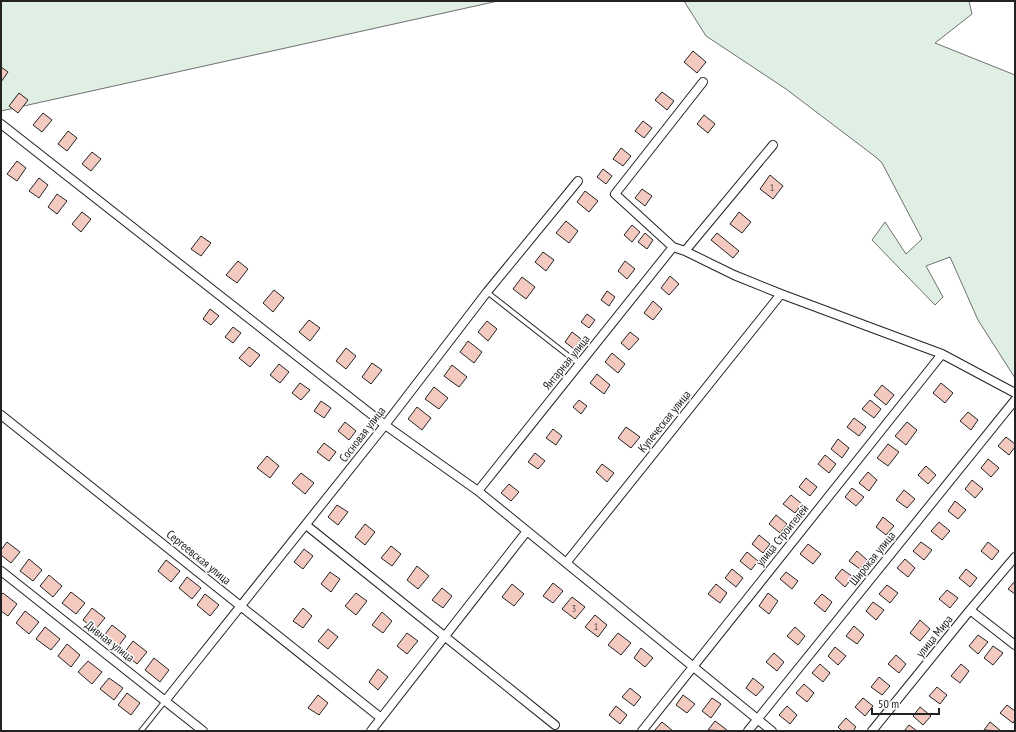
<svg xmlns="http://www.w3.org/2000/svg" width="1016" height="732" font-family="'PT Sans Narrow',sans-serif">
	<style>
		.green { fill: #e0efe3; stroke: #6f6f6f }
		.building { fill: #f3c9c0; stroke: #222 }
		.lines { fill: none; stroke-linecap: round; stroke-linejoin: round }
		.lane-casing { stroke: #222; stroke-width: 6 }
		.street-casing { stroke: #222; stroke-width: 10 }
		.lane { stroke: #fff; stroke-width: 4 }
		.street { stroke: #fff; stroke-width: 8 }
		.labels { text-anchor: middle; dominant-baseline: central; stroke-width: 3; stroke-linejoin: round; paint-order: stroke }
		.number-label { font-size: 10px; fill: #564c4a }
		.street-label { font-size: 12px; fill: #222; stroke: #fff }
	</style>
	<rect width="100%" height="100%" fill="#fff"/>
	<path class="green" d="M1 1H498L1 111Z
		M684 1H969L972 14 935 43 1015 75V378L978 320 950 257 926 266 943 297 935 305 872 240 885 222 906 254 922 239 882 163 877 158 786 89 706 36Z"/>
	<path class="building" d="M693 51 706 62 697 73 684 62Z
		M1 67 8 72 1 82Z
		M662 92 674 101 667 110 655 100Z
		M19 93 28 100 18 113 9 106Z
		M43 113 52 120 42 132 33 125Z
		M704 115 715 124 708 133 697 124Z
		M643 121 652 128 644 138 635 131Z
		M68 131 77 138 67 151 58 144Z
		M621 148 631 156 623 166 613 159Z
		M92 152 101 159 91 171 82 164Z
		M17 161 26 168 17 181 7 174Z
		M603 169 612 176 606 184 597 177Z
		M770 175 783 186 773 199 760 189Z
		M39 178 48 185 39 198 29 191Z
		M642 189 652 196 645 206 635 198Z
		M585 191 598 201 589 212 577 202Z
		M57 194 67 201 57 214 48 207Z
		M82 212 91 219 81 232 72 224Z
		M739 212 751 222 742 233 730 224Z
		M566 221 578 231 569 243 556 233Z
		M632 225 640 232 632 242 624 235Z
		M645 233 653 240 647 249 638 242Z
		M717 233 739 251 733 258 711 240Z
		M201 236 211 243 201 256 191 249Z
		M543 252 554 260 546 271 535 262Z
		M238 261 248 269 237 283 226 275Z
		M625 261 635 269 627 279 618 271Z
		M670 276 679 284 669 295 661 288Z
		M522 277 535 287 526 299 513 289Z
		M274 290 284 298 273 312 263 303Z
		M607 291 615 297 609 306 601 300Z
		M653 301 662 309 653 320 644 313Z
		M210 309 219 316 211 325 203 319Z
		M587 314 595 320 589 328 581 322Z
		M309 320 320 328 310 341 299 332Z
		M487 321 497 329 488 341 478 332Z
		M233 327 241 333 233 343 225 337Z
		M572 332 581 339 574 349 565 342Z
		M630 332 639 339 629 350 621 343Z
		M468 341 482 352 474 363 460 352Z
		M249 347 260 355 250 367 239 358Z
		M346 348 356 356 346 369 336 361Z
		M612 353 625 364 618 373 605 362Z
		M372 363 382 370 371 384 362 377Z
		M279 364 289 372 280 383 270 375Z
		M452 365 467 377 459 387 444 376Z
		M597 374 610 385 604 394 590 383Z
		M300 383 310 390 301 400 292 393Z
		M941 383 953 393 945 403 933 393Z
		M882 385 894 395 886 405 874 395Z
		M434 387 448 398 439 409 425 399Z
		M579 400 587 406 581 414 573 407Z
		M870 400 881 409 874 418 862 409Z
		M321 401 331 408 324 418 314 411Z
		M417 407 431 418 422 430 408 419Z
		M968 412 978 420 971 430 960 421Z
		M854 418 866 427 859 436 847 427Z
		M345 422 356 431 349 440 338 431Z
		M907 422 917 430 906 445 895 436Z
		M626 427 640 437 631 448 618 438Z
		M553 429 562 436 556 445 546 438Z
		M1006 437 1015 444V447L1009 455 998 446Z
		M838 439 849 448 842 458 831 449Z
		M324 443 336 452 329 461 317 452Z
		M888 444 899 452 888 466 877 458Z
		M535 453 545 461 538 469 528 462Z
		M825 455 836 464 829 473 818 464Z
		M267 456 279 466 270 478 257 468Z
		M988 459 999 468 991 477 981 468Z
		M602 464 614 473 607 482 596 472Z
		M926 466 936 475 928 484 918 475Z
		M868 472 877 480 869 491 859 483Z
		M301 473 314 483 305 494 292 483Z
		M806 478 817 487 810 496 799 487Z
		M972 480 983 489 975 498 965 489Z
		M509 484 519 492 511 501 501 493Z
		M852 488 864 497 856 506 845 497Z
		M904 490 915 499 907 508 896 500Z
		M791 495 802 504 795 513 783 504Z
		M955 501 966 510 958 519 948 511Z
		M337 505 348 512 338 525 328 517Z
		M776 515 787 524 780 533 769 524Z
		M883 517 894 526 886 535 876 527Z
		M939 522 950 531 942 540 931 531Z
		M365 524 375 532 365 545 355 537Z
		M759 535 770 544 763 553 752 544Z
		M7 542 20 552 11 563 1 555V550Z
		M921 542 932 550 924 560 913 551Z
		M988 542 999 551 992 560 981 551Z
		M808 544 821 554 813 564 800 554Z
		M391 546 401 554 392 566 381 558Z
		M304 549 313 556 303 569 294 562Z
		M857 551 867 560 860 569 849 561Z
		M747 552 758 561 751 570 740 561Z
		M29 559 42 570 33 581 20 571Z
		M905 559 915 568 908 577 897 568Z
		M166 560 180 571 171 582 158 571Z
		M417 566 429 576 418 589 407 580Z
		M732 569 743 578 736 587 725 578Z
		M842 569 853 577 845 587 835 578Z
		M966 569 977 578 970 587 959 578Z
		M330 572 340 579 331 592 321 584Z
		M786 572 798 581 792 589 780 579Z
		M49 575 62 586 53 597 40 586Z
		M187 577 201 588 192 599 179 588Z
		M1015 581V594L1008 589Z
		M553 583 563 591 553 603 543 596Z
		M512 584 524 594 514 606 502 597Z
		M716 584 727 593 720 603 708 594Z
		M887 585 898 593 890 603 879 594Z
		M442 588 452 596 443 608 432 600Z
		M947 590 958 598 950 608 939 599Z
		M71 592 85 603 76 614 62 603Z
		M3 593 17 604 8 616 1 611V595Z
		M356 593 367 601 356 615 345 606Z
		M768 593 778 601 769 614 759 606Z
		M205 594 219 605 210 616 197 605Z
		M822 594 832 602 825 612 814 603Z
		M572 597 585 607 575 619 562 609Z
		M873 602 884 610 876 620 866 611Z
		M92 608 105 618 95 630 83 620Z
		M303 608 312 616 303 628 293 621Z
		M25 611 39 622 29 634 16 623Z
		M382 612 392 621 383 633 372 625Z
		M595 615 607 625 598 637 585 627Z
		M920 620 930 629 920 641 910 633Z
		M112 625 126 636 117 648 103 637Z
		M854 626 864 635 857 644 846 636Z
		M45 627 60 639 51 650 36 639Z
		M795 627 805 636 798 645 787 636Z
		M328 629 338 637 328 649 318 641Z
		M407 633 418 641 407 654 397 646Z
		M618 633 631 643 621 655 608 645Z
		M978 635 988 642 978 654 969 646Z
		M133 641 147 652 137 664 124 653Z
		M67 644 80 655 71 667 58 656Z
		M993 646 1003 653 993 665 984 658Z
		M835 647 846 656 838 665 828 656Z
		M641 648 653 658 645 667 634 658Z
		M774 653 784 662 777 671 766 662Z
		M896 655 906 664 899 673 888 664Z
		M154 658 169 670 160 682 145 670Z
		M88 661 102 672 92 684 78 672Z
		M820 664 830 673 823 682 812 673Z
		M961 664 969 671 960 683 951 676Z
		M378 669 388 677 378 690 369 682Z
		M879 677 890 686 882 695 871 687Z
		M109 678 123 688 114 700 100 689Z
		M753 678 764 687 756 696 746 688Z
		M804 684 814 693 807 702 796 693Z
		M937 687 947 695 940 704 929 696Z
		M630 688 641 697 634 706 622 697Z
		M127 693 140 703 131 715 118 705Z
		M318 695 328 703 319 715 308 708Z
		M683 695 695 704 687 713 676 705Z
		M712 698 721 704 711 718 702 711Z
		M863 698 873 706 865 716 855 707Z
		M1007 705 1015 711V720L1013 723 1000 713Z
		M616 706 627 715 620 724 609 715Z
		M787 706 797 715 790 724 779 715Z
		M920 707 931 716 923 725 913 716Z
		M846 718 856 727 853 731H842L838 727Z
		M715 721 727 730 726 731 708 730Z
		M662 722 673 731H654Z
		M990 722 1001 731 984 730Z
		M909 725 917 731H904Z"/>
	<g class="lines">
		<g class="lane-casing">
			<path id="lane" d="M487 292 579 364
				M141 731 165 701"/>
		</g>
		<g class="street-casing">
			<path id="street" d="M703 82 615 194 673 247 685 251 734 275 781 294 942 354 1015 393
				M1 124 385 425 478 491 772 731
				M685 251 773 145
				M1 415 381 718
				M478 491 673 247
				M306 525 555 725
				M566 563 781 294
				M1 571 203 731
				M970 610 1015 645
				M165 701 385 425 487 292 578 181
				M371 731 527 531
				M642 731 942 354
				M748 731 1015 400
				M872 731 970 610 1015 557"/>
		</g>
		<use href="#lane" class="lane"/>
		<use href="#street" class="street"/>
	</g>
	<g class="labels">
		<g class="number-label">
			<text x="772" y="187">1</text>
			<text x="574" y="608">3</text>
			<text x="596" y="626">1</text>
		</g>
		<g class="street-label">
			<text transform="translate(566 362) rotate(-51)">Янтарная улица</text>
			<text transform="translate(664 421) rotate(-51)">Купеческая улица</text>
			<text transform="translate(362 434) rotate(-52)">Сосновая улица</text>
			<text transform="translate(782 535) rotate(-51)">улица Строителей</text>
			<text transform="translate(199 557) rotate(39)">Сергеевская улица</text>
			<text transform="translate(872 558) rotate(-51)">Широкая улица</text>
			<text transform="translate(934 636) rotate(-51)">улица Мира</text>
			<text transform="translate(110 641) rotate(38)">Дивная улица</text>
		</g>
	</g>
	<rect width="1016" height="732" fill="none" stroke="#222222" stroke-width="4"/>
	<path d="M872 708v6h67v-6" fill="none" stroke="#222222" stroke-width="2"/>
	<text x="878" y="708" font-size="12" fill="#222222" stroke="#ffffff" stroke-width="3" paint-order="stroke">50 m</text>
</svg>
